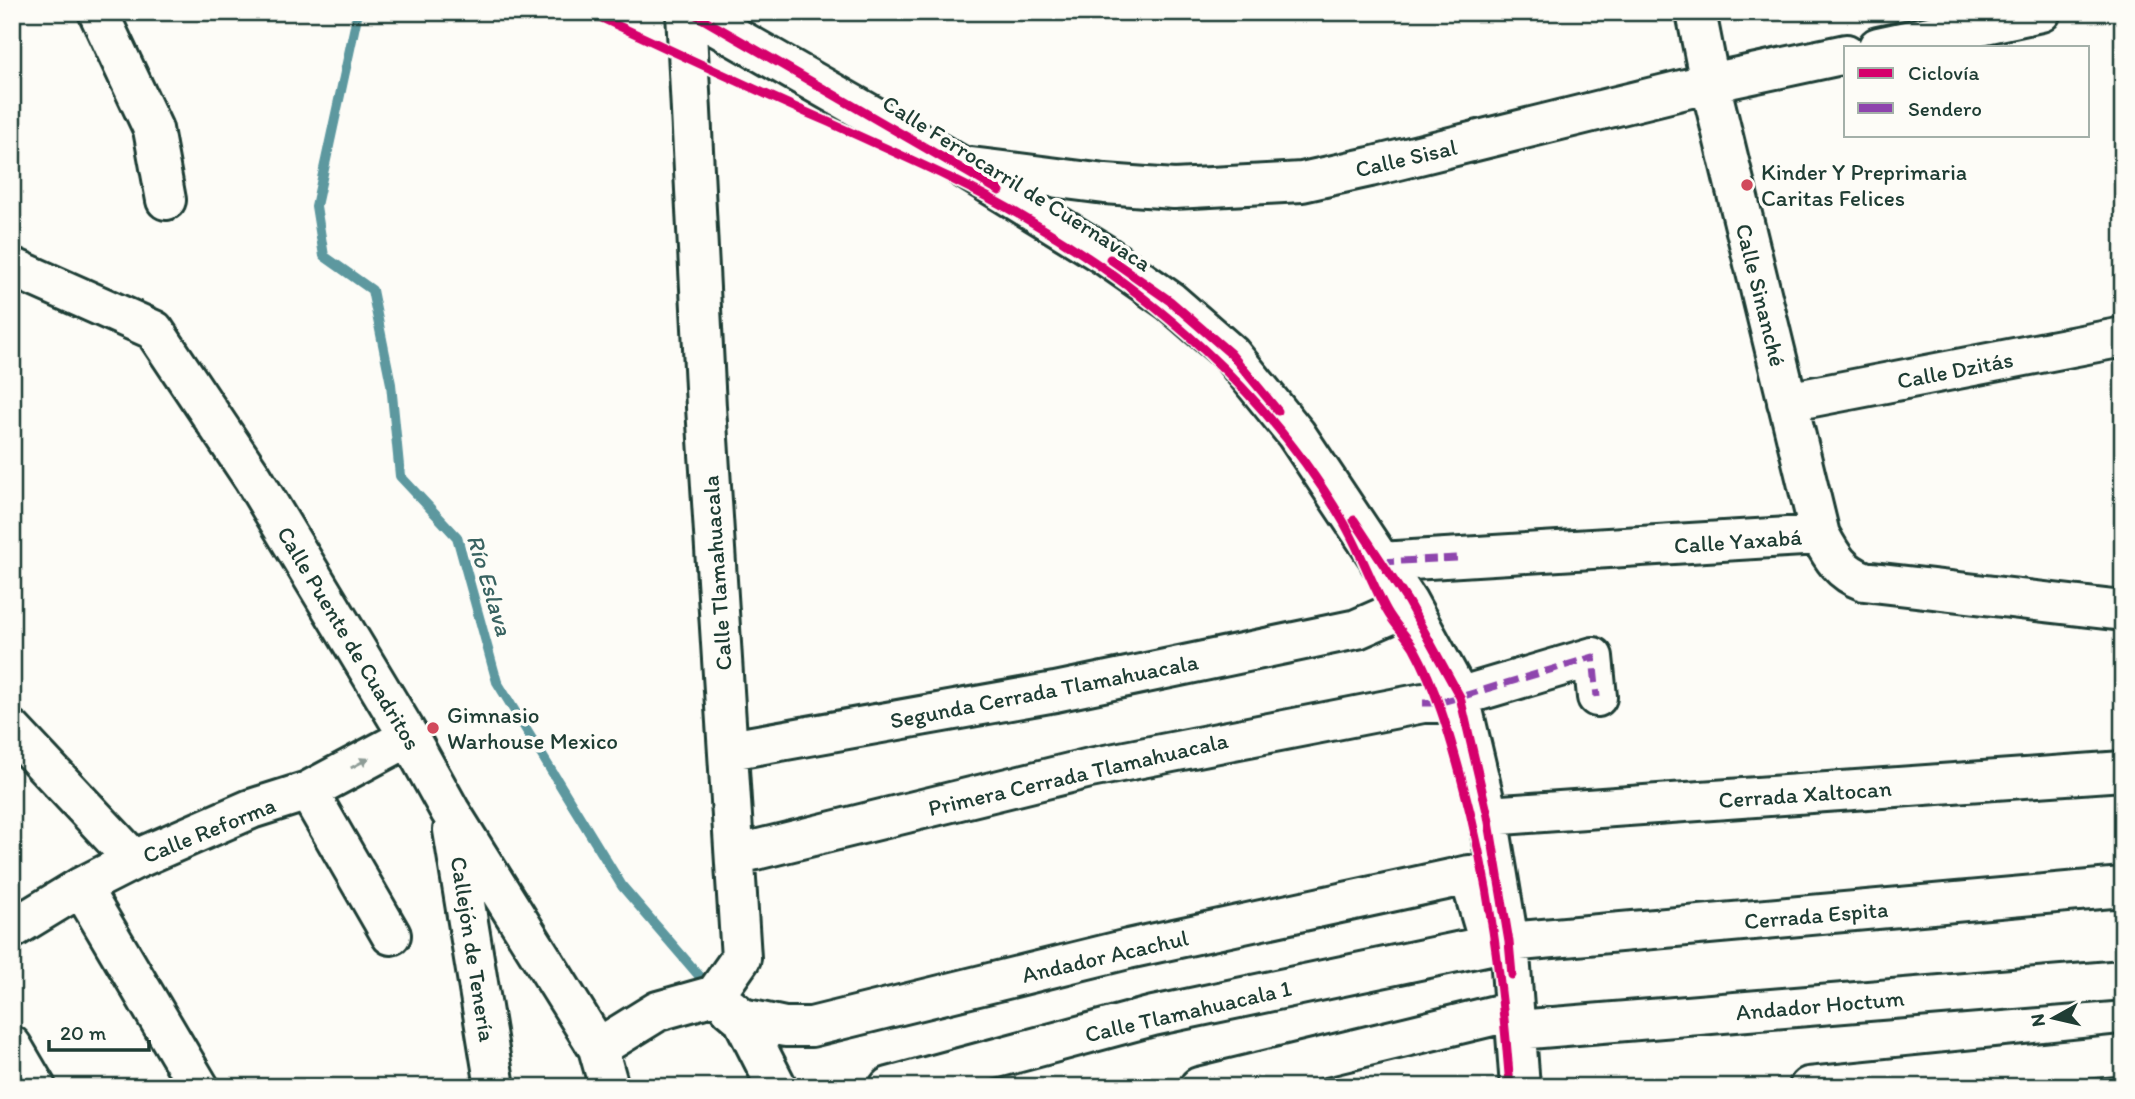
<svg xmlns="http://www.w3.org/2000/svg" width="2135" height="1099" font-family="Itim,sans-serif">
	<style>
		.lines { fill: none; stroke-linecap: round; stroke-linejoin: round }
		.stream { stroke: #5d989f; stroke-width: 10 }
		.minor-casing { stroke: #1f3d34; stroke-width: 44 }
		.minor { stroke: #fdfcf7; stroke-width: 38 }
		.quiet { stroke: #8e44ad; stroke-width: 7; stroke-dasharray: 14 7; stroke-linecap: butt }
		.cycleway-casing { stroke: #fdfcf7; stroke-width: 13 }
		.cycleway { stroke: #d6006c; stroke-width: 9 }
		.oneway { fill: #8e9c96 }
		.poi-dot { fill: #d1495b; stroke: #fdfcf7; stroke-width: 2.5 }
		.labels { text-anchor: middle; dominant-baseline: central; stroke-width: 7; stroke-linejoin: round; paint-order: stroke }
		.street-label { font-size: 23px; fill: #1f3d34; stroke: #fdfcf7 }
		.poi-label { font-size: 23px; fill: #1f3d34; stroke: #fdfcf7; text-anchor: start }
		.water-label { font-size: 24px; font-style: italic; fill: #396361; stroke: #fdfcf7 }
	</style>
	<rect width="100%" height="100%" fill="#fdfcf7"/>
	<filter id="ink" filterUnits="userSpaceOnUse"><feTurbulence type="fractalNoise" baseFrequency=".0143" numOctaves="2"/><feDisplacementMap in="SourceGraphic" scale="14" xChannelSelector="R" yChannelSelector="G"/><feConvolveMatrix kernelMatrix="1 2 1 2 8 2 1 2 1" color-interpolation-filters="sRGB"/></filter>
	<g filter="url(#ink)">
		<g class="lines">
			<path class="stream" d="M358 12 316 206 324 256 372 290 391 384 400 476 457 537 497 682 622 886 708 986"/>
			<g class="minor-casing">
				<path id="minor" d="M98 12 153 129 166 200
					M691 12 959 165 1103 254 1170 301 1231 354 1296 434 1408 602 1460 697 1488 816 1509 942 1520 1087
					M1696 12 1710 83 1820 535C1832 557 1840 572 1864 581L2123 611
					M1878 47 2041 12
					M971 167 1105 184 1174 189 1302 182 1370 167 1710 83 1846 54
					M12 267 154 330 253 478 409 737 450 811 598 1048 609 1087
					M1787 402 2123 337
					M1380 562 1820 535
					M12 730 134 860
					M730 750 1055 692 1357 629 1389 615 1408 602
					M308 791 391 935
					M1488 816 2123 771
					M453 830 495 1087
					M735 855 1090 768 1423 703H1438L1593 657 1597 697
					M81 887 199 1087
					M12 929 81 887 134 860 251 809 308 791 409 737
					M1509 942 2123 887
					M730 1008 742 1018 777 1087
					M742 1018 785 1027H811L1128 949 1469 875 1486 933
					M1517 1030 2123 980
					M12 1046 36 1087
					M598 1048 658 1011 715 995 741 958 706 407 686 12
					M889 1087 1153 1016 1490 945
					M1199 1087 1496 1015
					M1809 1087 2123 1055"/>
			</g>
			<use href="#minor" class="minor"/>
			<path class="quiet" d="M1380 562 1457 558
				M1423 703H1438L1460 697 1593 657 1597 697"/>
			<g class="cycleway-casing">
				<path id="cycleway" d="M589 12C668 49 746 86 826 121 893 152 961 180 1025 218 1152 292 1269 394 1343 521 1360 550 1371 582 1387 611 1394 624 1406 635 1414 648 1436 688 1449 733 1461 777 1489 879 1502 981 1510 1087
					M691 12 1000 191
					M1110 259 1170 301 1231 354 1278 411
					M1354 520 1408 602 1460 697 1488 816 1509 942 1512 975"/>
			</g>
			<use href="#cycleway" class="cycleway"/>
		</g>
		<defs><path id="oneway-solid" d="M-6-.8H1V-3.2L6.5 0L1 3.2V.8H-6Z" transform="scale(1.75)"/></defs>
		<use class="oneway" href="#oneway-solid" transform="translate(360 763) rotate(-28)"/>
	</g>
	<g class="poi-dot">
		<circle cx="1747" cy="185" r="7"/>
		<circle cx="433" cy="728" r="7"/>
	</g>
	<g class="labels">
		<g class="street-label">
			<text transform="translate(1406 158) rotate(-13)">Calle Sisal</text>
			<text transform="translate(1017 183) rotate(32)">Calle Ferrocarril de Cuernavaca</text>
			<text transform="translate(1761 295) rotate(76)">Calle Sinanché</text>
			<text transform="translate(1955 370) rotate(-11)">Calle Dzitás</text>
			<text transform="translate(1738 541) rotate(-4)">Calle Yaxabá</text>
			<text transform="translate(717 573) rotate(-94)">Calle Tlamahuacala</text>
			<text transform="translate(349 638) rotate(59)">Calle Puente de Cuadritos</text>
			<text transform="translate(1044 691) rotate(-11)">Segunda Cerrada Tlamahuacala</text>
			<text transform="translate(1078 774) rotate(-13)">Primera Cerrada Tlamahuacala</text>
			<text transform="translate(1805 794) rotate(-4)">Cerrada Xaltocan</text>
			<text transform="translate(209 830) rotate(-22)">Calle Reforma</text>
			<text transform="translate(1816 915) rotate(-5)">Cerrada Espita</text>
			<text transform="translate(473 949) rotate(81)">Callejón de Tenería</text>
			<text transform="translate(1105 956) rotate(-13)">Andador Acachul</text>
			<text transform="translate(1820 1005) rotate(-5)">Andador Hoctum</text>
			<text transform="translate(1188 1011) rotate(-13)">Calle Tlamahuacala 1</text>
		</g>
		<g class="poi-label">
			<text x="1761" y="172">Kinder Y Preprimaria<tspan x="1761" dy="26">Caritas Felices</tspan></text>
			<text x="447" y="715">Gimnasio<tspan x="447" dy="26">Warhouse Mexico</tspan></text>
		</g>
		<g class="water-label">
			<text transform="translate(490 585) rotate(73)">Río Eslava</text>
		</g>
	</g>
	<rect width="2135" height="1099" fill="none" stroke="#fdfcf7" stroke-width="42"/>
	<rect x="21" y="21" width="2093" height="1057" fill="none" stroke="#1f3d34" stroke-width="2.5" filter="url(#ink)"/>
	<rect x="1844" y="46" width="245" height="91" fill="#fdfcf7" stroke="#a4b0a9" stroke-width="2"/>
	<rect x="1858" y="68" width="35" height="10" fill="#d6006c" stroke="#a4b0a9" stroke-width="2"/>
	<text x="1908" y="80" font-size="21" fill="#1f3d34">Ciclovía</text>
	<rect x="1858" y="103" width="35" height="10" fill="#8e44ad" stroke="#a4b0a9" stroke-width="2"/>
	<text x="1908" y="116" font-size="21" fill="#1f3d34">Sendero</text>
	<g transform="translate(2054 1018) rotate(262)" stroke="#fdfcf7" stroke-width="5" paint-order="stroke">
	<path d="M0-5L12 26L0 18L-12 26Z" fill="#1f3d34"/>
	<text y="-10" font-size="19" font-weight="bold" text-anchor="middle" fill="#1f3d34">N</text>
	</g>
	<path d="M49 1040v10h100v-10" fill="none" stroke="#1f3d34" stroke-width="3.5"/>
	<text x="60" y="1040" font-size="21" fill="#1f3d34" stroke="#fdfcf7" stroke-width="5" paint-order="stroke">20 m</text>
</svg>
